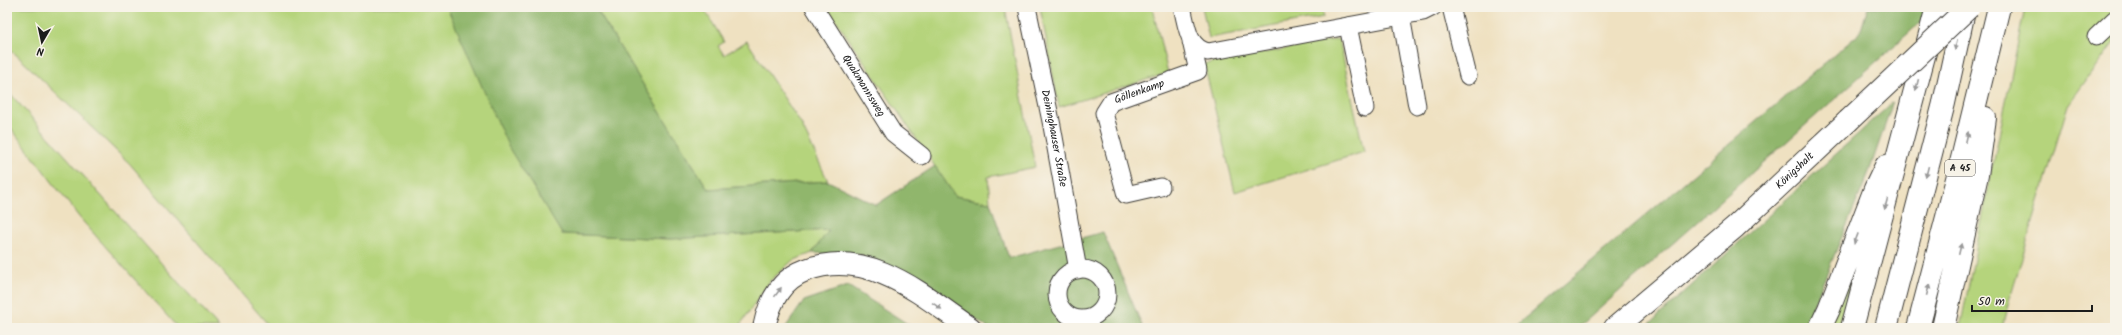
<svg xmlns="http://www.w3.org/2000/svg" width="2122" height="335" font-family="Kalam,sans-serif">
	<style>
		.green { fill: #b5d47c; stroke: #68784c }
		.forest { fill: #90b66c; stroke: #566944 }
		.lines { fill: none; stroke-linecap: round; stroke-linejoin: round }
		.minor-casing { stroke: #3c3a35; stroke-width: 19 }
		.major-casing { stroke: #3c3a35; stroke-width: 24 }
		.highway-casing { stroke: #3c3a35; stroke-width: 24 }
		.minor { stroke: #fff; stroke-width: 17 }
		.major { stroke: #fff; stroke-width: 22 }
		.highway { stroke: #fff; stroke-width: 22 }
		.major-bridge-casing { stroke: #3c3a35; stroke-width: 24; stroke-linecap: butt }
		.major-bridge { stroke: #fff; stroke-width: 22 }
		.oneway { fill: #999 }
		.labels { text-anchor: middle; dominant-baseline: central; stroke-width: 3; stroke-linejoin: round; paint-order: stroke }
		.shield { fill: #f7f3e8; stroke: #5e5c59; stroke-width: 1 }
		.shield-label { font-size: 10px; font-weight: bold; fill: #1c1c1c }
		.street-label { font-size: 11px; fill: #1c1c1c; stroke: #f7f3e8 }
	</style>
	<rect width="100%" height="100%" fill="#f7f3e8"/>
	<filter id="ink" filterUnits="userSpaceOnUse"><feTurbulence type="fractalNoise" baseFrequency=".025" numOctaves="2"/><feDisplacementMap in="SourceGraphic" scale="8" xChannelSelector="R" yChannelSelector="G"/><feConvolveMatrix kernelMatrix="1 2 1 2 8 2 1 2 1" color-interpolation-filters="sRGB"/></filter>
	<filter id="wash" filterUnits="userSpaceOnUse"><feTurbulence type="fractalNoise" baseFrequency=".012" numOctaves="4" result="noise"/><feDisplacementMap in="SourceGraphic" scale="16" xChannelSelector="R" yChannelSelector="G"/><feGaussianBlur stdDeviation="0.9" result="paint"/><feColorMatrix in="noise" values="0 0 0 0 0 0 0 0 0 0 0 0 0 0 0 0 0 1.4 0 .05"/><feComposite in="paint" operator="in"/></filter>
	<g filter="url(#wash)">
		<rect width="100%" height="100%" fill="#efe1c1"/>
		<path class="green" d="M7 7H447L562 234 670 239 830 230 812 253 792 261 770 281 738 328H271L130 164 7 46Z
			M595 7H703L724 42 718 46 724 55 747 41 801 124 828 181 708 189Z
			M827 7H1005L1035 167 988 177 990 202 955 196Z
			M1040 7H1152L1168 73 1059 107Z
			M1202 7H1322L1324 17 1209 38Z
			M2025 7H2115V41L2068 105 2006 311 2002 328H1960Z
			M1339 39 1364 152 1235 192 1204 64Z
			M7 90 219 328H178L79 217 7 123Z
			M1861 249 1838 328H1827Z"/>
		<path class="forest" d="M447 7H595L708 189 828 181 876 205 935 166 955 196 990 202 1009 258 1103 232 1143 328H988L951 302 861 255 812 253 829 230 670 239 562 234 509 148Z
			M1868 7H1925L1922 21 1578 328H1513L1860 33Z
			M1893 102 1869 172 1804 328H1645Z
			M848 286 914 328H785L804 301Z"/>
	</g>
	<g filter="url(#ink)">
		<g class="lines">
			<g class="minor-casing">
				<g id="minor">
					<path id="s1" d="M814 7 893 133 922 156"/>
					<path id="s2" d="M1027 7 1052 126 1078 270"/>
					<path d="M1182 7C1187 25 1187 47 1208 52L1423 12 1433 7"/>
					<path d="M1451 7 1468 76"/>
					<path d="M1401 16 1417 106"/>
					<path d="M1348 26 1365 108"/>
					<path d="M2096 37 2115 19"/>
					<path id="s3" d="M1161 187 1126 195 1104 113 1111 102 1198 71 1191 41"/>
					<circle cx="1082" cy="294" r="25"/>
				</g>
			</g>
			<g class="major-casing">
				<g id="major">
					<path id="s4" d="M1615 328 1735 227 1848 121"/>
				</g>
			</g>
			<g class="highway-casing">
				<path id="highway" d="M764 328C769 303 781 279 806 270 869 247 922 295 970 328
					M1820 328 1829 309 1875 189 1886 166
					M1852 328 1937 7
					M1886 328 1944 103 1965 7
					M1918 328 1958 175 1999 7
					M1943 328 1977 175 1985 118"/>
			</g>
			<use href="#minor" class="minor"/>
			<use href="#major" class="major"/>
			<use href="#highway" class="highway"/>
			<g class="major-bridge-casing">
				<path id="major-bridge" d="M1848 121 1969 7"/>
			</g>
			<use href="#major-bridge" class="major-bridge"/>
		</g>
		<defs><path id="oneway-solid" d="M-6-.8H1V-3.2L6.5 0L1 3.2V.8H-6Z"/></defs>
		<g class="oneway">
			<use href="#oneway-solid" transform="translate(1956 45) rotate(102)"/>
			<use href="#oneway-solid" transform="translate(1917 85) rotate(104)"/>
			<use href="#oneway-solid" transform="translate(1967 137) rotate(-77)"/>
			<use href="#oneway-solid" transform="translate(1927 172) rotate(104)"/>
			<use href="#oneway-solid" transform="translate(1886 204) rotate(105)"/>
			<use href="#oneway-solid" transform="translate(1856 239) rotate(111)"/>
			<use href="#oneway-solid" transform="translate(1960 249) rotate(-77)"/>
			<use href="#oneway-solid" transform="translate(1928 290) rotate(-75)"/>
			<use href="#oneway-solid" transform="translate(778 292) rotate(-54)"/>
			<use href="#oneway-solid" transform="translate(937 306) rotate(34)"/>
		</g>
	</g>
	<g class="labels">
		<rect class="shield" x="1945" y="160" width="30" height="16" rx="3"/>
		<g class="shield-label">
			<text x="1960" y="168">A 45</text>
		</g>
		<g class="street-label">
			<text stroke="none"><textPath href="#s1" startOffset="93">Quakmannsweg</textPath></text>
			<text stroke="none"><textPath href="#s3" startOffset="164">Göllenkamp</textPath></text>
			<text stroke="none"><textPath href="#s2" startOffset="134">Deininghauser Straße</textPath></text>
			<text stroke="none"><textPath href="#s4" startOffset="239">Königshalt</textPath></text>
		</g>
	</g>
	<rect width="2122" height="335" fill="none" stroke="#f7f3e8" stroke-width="24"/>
	<g transform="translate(42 42) rotate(189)" stroke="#f7f3e8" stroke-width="3" paint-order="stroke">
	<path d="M0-3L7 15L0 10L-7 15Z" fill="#1c1c1c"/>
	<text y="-6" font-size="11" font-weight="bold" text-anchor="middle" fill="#1c1c1c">N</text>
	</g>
	<path d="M1972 305v6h120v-6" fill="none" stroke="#1c1c1c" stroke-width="2"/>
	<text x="1978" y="305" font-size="12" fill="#1c1c1c" stroke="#f7f3e8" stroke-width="3" paint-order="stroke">50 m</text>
</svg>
